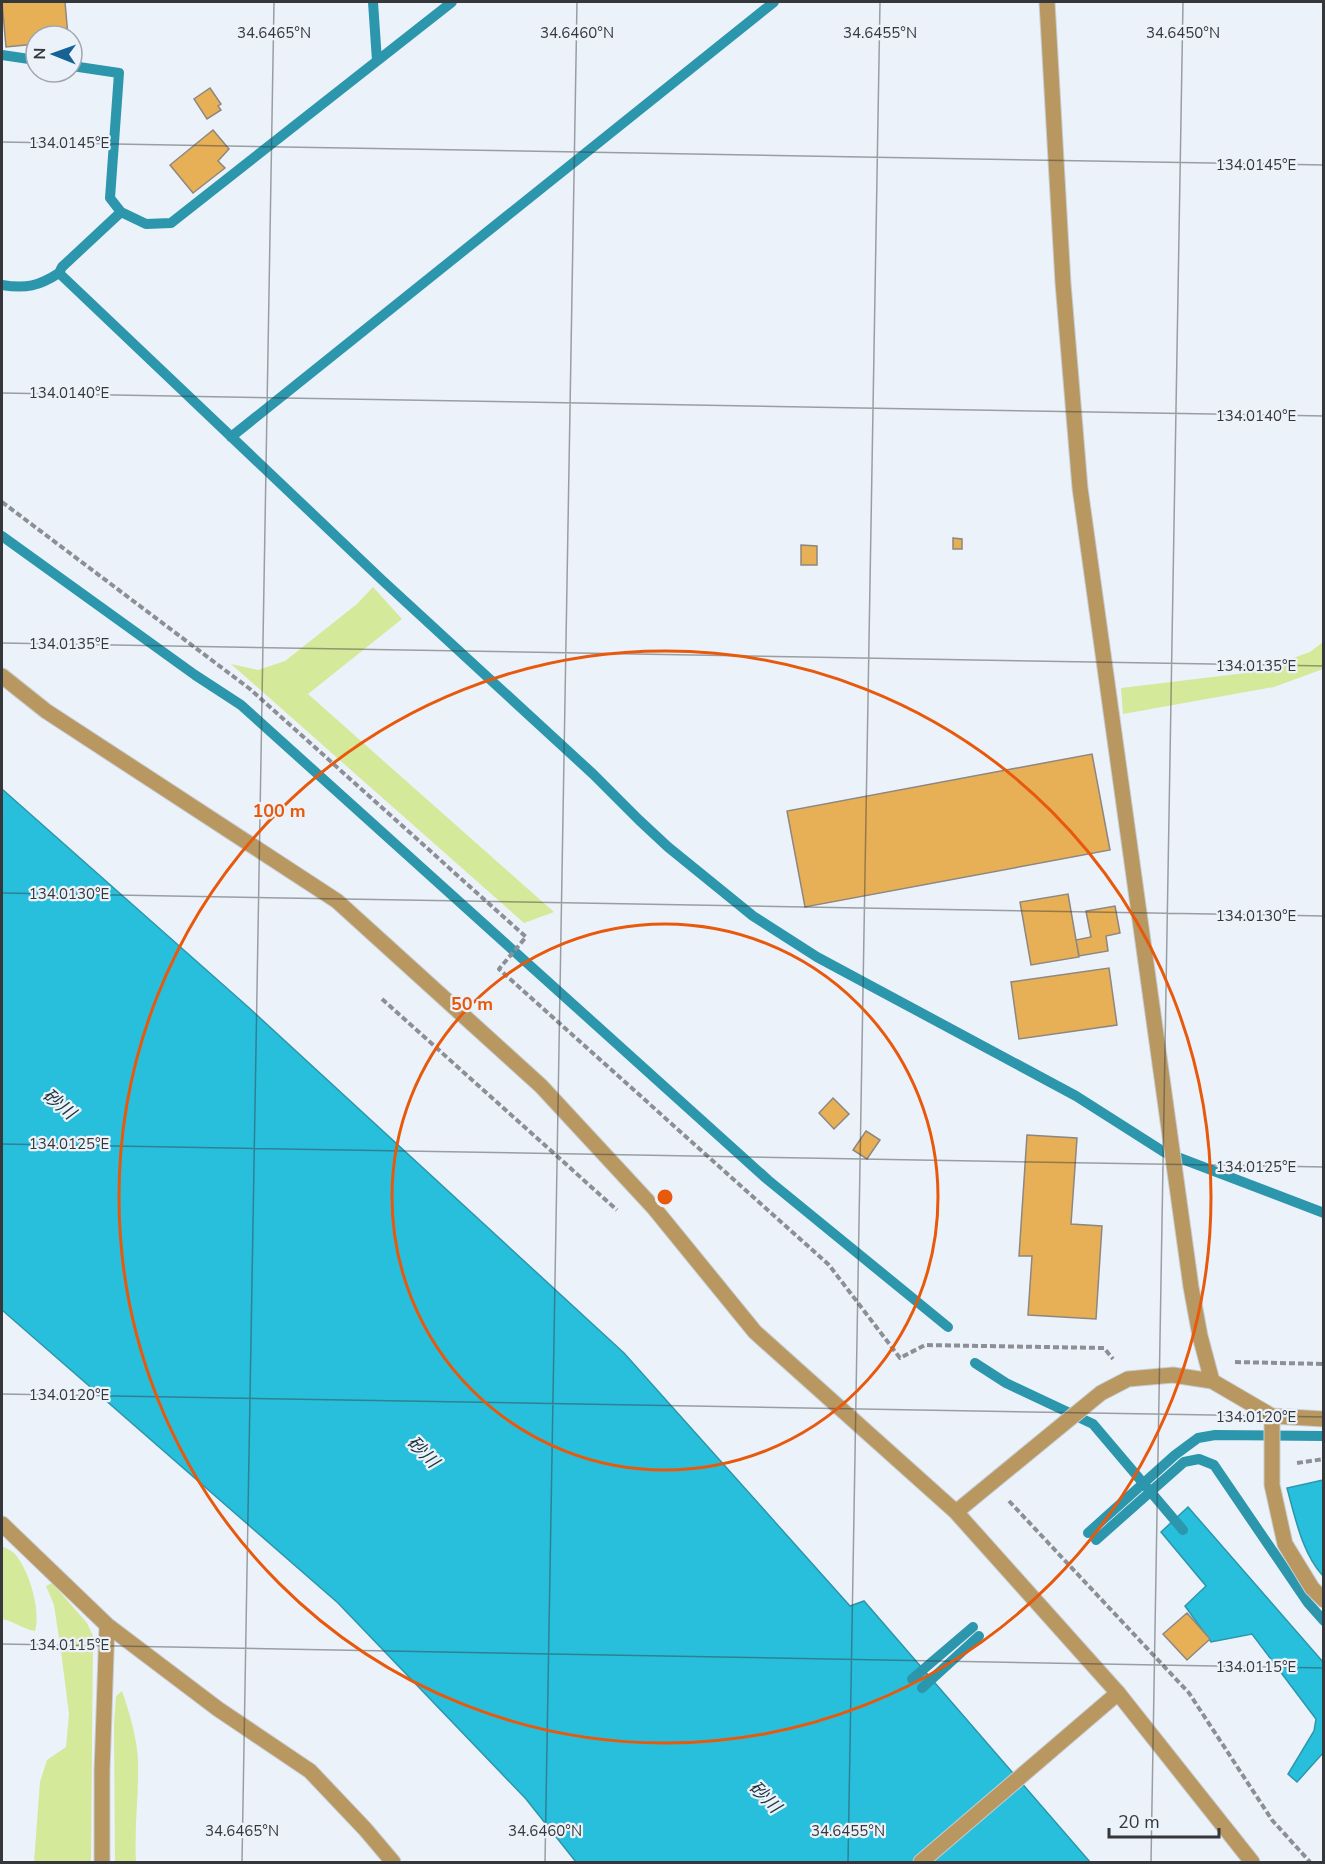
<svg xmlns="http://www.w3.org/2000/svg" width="1325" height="1864" font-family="'Nunito Sans','Noto Sans JP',sans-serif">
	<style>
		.green { fill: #d4e99a }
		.water { fill: #28bfdd; stroke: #2c96ac; stroke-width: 1.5 }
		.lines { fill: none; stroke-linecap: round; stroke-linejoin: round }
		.stream { stroke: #2c96ac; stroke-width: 10 }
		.building { fill: #e7b057; stroke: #8d8780; stroke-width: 1.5 }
		.service-casing { stroke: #c7cdd4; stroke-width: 17 }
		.minor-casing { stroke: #c7cdd4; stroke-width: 17 }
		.path { stroke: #8c9096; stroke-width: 4; stroke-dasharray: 6 3; stroke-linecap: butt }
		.service { stroke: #b89860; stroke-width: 15 }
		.minor { stroke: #b89860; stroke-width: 15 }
		.ticks { fill: none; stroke: #35373a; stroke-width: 1.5; stroke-opacity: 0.45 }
		.ring { fill: none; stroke: #e8590c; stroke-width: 3 }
		.labels { text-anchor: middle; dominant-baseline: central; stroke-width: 4.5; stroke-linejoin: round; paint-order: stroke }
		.water-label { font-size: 18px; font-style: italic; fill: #1e353b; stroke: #ecf2fa }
		.ticks-label { font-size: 15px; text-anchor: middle; fill: #35373a; stroke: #ecf2fa; stroke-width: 4.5; stroke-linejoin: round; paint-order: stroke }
		.centre { fill: #e8590c; stroke: #ecf2fa; stroke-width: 3 }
		.ring-label { font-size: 18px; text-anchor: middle; font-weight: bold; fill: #e8590c; stroke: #ecf2fa; stroke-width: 4.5; stroke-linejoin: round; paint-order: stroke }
	</style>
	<rect width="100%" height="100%" fill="#ecf2fa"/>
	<path class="green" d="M373 587 402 619 308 694 554 912 524 923 231 664 258 670 285 661 357 604Z
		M1323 642V669L1274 687 1123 714 1121 688 1254 672 1310 652Z
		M2 1546C5 1548 11 1550 14 1553 29 1569 41 1610 35 1631 22 1629 14 1621 2 1619Z
		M52 1583 87 1623 93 1636 91 1862H34L40 1782 47 1760 66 1747 69 1714 61 1651 54 1605 46 1586Z
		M122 1691C129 1711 137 1738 138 1760 139 1794 134 1828 136 1862H115L114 1724 116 1696Z"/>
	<path class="water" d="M2 789 247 1006 624 1353 850 1606 864 1601 1090 1862H576L526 1799 338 1603 2 1310Z
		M1323 1480H1324L1323 1576C1302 1553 1295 1517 1287 1488Z
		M1188 1507 1323 1662V1753L1297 1782 1288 1774 1314 1731 1316 1719 1252 1634 1211 1642 1185 1606 1206 1586 1161 1532Z"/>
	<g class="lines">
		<path class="stream" d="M373 2 377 61
			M2 55 36 60
			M72 66 119 73 110 198 121 212
			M59 273 62 267 121 212 146 224 171 223 452 2
			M2 285C26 289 39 286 59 273L382 580 593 774 639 820 668 847 753 916 817 957 1076 1096 1164 1152 1324 1213
			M231 437 774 2
			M2 536 195 675 241 705 768 1180 948 1327
			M975 1363 1006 1383 1093 1424 1183 1530
			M1088 1533 1175 1455 1198 1438 1215 1435 1324 1436
			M1096 1540 1184 1462 1199 1459 1214 1465 1308 1603 1324 1621
			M912 1679 973 1627
			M922 1688 979 1636"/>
	</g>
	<path class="building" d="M2 2H65L68 36H36V44L6 47Z
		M210 88 221 104 218 106 221 110 207 119 194 99Z
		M213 130 229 149 218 161 225 168 193 193 170 165Z
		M953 538 962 539V549H953Z
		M801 545 817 546V565H801Z
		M1092 754 1110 850 805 907 787 811Z
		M1068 894 1079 957 1031 965 1020 902Z
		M1115 906 1120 933 1106 936 1108 951 1079 956 1076 940 1091 937 1086 911Z
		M1109 968 1117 1025 1019 1039 1011 982Z
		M833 1098 849 1114 834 1129 819 1113Z
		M866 1131 880 1140 867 1159 853 1150Z
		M1027 1135 1077 1138 1071 1224 1102 1226 1096 1319 1028 1315 1032 1256H1019Z
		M1187 1613 1210 1639 1187 1660 1163 1634Z"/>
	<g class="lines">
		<g class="service-casing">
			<path id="service" d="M921 1862 1118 1693"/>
		</g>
		<g class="minor-casing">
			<path id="minor" d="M1047 2 1063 283 1080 488 1191 1287 1200 1336 1212 1381
				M2 676 46 711 337 901 541 1086 654 1208 755 1332 956 1512 1118 1693 1252 1862
				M1272 1416V1485L1285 1544 1312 1588 1324 1600
				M956 1512 1101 1393 1128 1379 1173 1375 1212 1381 1272 1416 1324 1419
				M2 1524 107 1625 218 1709 310 1771 365 1829 393 1862
				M102 1862V1771L107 1625"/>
		</g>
		<path class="path" d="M2 502 250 689 526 937 499 969 829 1265 900 1358 925 1345 1104 1348 1113 1359
			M382 999 617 1210
			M1235 1362 1324 1364
			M1297 1463 1324 1459
			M1009 1501 1189 1693 1272 1820 1310 1862"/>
		<use href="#service" class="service"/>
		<use href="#minor" class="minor"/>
	</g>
	<path class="ticks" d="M2 142 1324 165M2 393 1324 416M2 643 1324 666M2 893 1324 916M2 1144 1324 1167M2 1394 1324 1417M2 1644 1324 1668M242 1862 274 2M545 1862 577 2M848 1862 880 2M1151 1862 1183 2"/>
	<g class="ring">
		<circle cx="665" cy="1197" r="273"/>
		<circle cx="665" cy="1197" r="546"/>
	</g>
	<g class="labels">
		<g class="water-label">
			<text transform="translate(59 1104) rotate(39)">砂川</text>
			<text transform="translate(423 1452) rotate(45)">砂川</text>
			<text transform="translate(765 1797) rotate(45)">砂川</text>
		</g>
	</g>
	<g class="ticks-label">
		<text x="274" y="38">34.6465°N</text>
		<text x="577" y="38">34.6460°N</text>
		<text x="880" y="38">34.6455°N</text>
		<text x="1183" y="38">34.6450°N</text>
		<text x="69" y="148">134.0145°E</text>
		<text x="1256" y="170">134.0145°E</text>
		<text x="69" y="398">134.0140°E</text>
		<text x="1256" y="421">134.0140°E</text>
		<text x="69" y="649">134.0135°E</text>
		<text x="1256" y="671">134.0135°E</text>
		<text x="69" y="899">134.0130°E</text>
		<text x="1256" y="921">134.0130°E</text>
		<text x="69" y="1149">134.0125°E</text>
		<text x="1256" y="1172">134.0125°E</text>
		<text x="69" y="1400">134.0120°E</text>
		<text x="1256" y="1422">134.0120°E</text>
		<text x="69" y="1650">134.0115°E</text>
		<text x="1256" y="1672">134.0115°E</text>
		<text x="242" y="1836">34.6465°N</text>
		<text x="545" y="1836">34.6460°N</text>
		<text x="848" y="1836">34.6455°N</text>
	</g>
	<circle cx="665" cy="1197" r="9" class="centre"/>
	<g class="ring-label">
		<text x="279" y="817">100 m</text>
		<text x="472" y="1010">50 m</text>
	</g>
	<rect width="1325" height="1864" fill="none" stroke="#35373a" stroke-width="6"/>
	<g transform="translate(54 54) rotate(271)"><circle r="28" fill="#ecf2fa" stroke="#a3a7ad" stroke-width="1.5"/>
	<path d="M0-4.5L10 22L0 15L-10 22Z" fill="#156395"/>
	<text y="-9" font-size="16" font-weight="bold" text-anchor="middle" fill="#35373a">N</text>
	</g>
	<path d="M1109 1828v9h110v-9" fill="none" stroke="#35373a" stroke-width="3"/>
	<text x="1118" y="1828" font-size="18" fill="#35373a" stroke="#ecf2fa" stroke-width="4.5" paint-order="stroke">20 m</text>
</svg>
